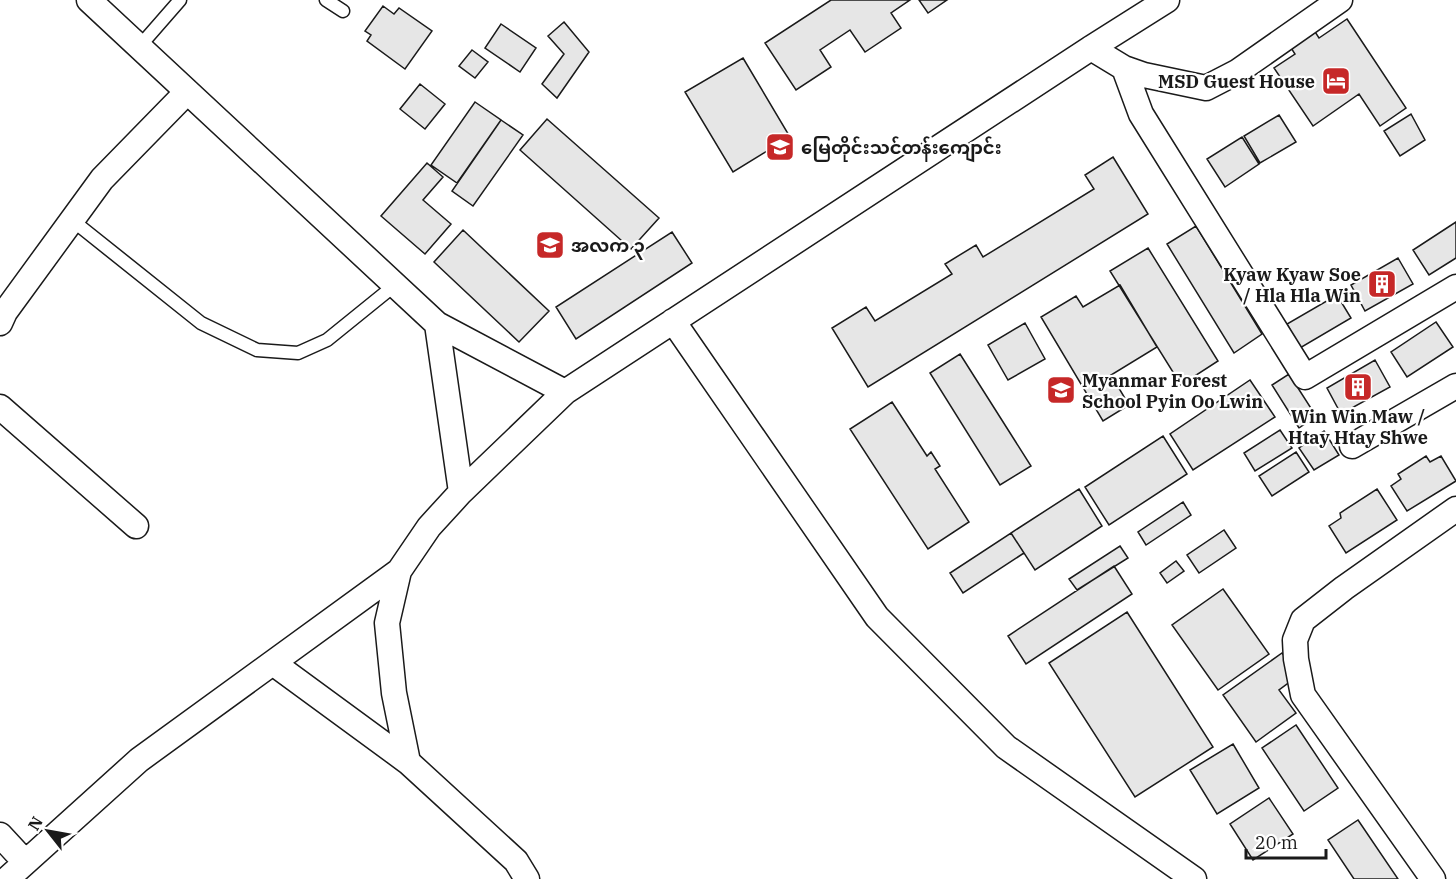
<svg xmlns="http://www.w3.org/2000/svg" width="1456" height="879" font-family="'IBM Plex Serif','Noto Sans Myanmar',serif">
	<style>
		.building { fill: #e6e6e6; stroke: #1a1a1a; stroke-width: 1.5 }
		.lines { fill: none; stroke-linecap: round; stroke-linejoin: round }
		.service-casing { stroke: #1a1a1a; stroke-width: 15 }
		.minor-casing { stroke: #1a1a1a; stroke-width: 27 }
		.service { stroke: #fff; stroke-width: 12 }
		.minor { stroke: #fff; stroke-width: 24 }
		.labels { text-anchor: middle; dominant-baseline: central; stroke-width: 4.5; stroke-linejoin: round; paint-order: stroke }
		.poi-label { font-size: 18px; font-weight: bold; fill: #1a1a1a; stroke: #fff; text-anchor: start }
	</style>
	<rect width="100%" height="100%" fill="#fff"/>
	<path class="building" d="M831 0H910L891 13 901 28 865 52 850 30 820 50 831 67 796 90 765 43Z
		M919 0H947L928 13Z
		M383 6 394 14 399 8 432 31 405 69 367 41 371 35 365 31Z
		M1347 19 1406 108 1380 126 1359 94 1313 126 1274 68 1295 54 1286 40 1310 24 1319 38Z
		M564 22 589 52 557 98 542 84 564 54 548 36Z
		M501 24 536 48 520 72 485 48Z
		M472 50 488 62 475 78 459 66Z
		M743 58 790 137 733 172 685 92Z
		M420 84 445 104 425 129 400 109Z
		M475 102 501 120 457 183 431 165Z
		M1411 114 1425 140 1400 156 1384 131Z
		M1279 115 1296 142 1260 163 1244 136Z
		M547 119 659 218 631 249 520 150Z
		M501 120 523 135 473 206 452 191Z
		M1242 137 1259 164 1225 187 1207 159Z
		M1113 157 1148 214 868 387 832 328 866 307 875 321 952 274 945 264 976 245 983 257 1094 189 1085 175Z
		M427 163 443 177 423 200 451 224 425 254 381 216Z
		M1456 222V258L1429 275 1413 250Z
		M1196 226 1262 334 1234 353 1167 244Z
		M463 230 549 311 519 342 434 262Z
		M672 232 692 263 576 339 556 307Z
		M1148 248 1218 361 1181 385 1110 271Z
		M1398 258 1413 284 1365 311 1351 285Z
		M1120 285 1157 347 1111 375 1129 405 1103 421 1041 317 1076 296 1083 307Z
		M1337 295 1351 318 1300 348 1287 324Z
		M1436 322 1453 347 1407 377 1391 352Z
		M1025 323 1045 359 1008 380 988 345Z
		M960 354 1031 466 1000 485 930 373Z
		M1375 360 1390 387 1341 414 1327 388Z
		M1289 374 1316 416 1299 428 1272 385Z
		M1250 380 1275 417 1193 470 1170 434Z
		M892 402 927 456 931 452 940 466 935 469 969 522 928 549 850 429Z
		M1280 430 1292 448 1255 471 1244 453Z
		M1324 431 1339 455 1314 470 1299 448Z
		M1163 436 1187 474 1109 525 1085 487Z
		M1296 452 1309 472 1272 496 1259 476Z
		M1426 456 1430 462 1441 456 1456 481 1407 511 1391 486 1401 479 1398 474Z
		M1079 489 1102 526 1035 570 1011 533Z
		M1377 489 1397 520 1346 553 1329 526 1341 518 1340 513Z
		M1183 502 1191 515 1146 545 1138 532Z
		M1224 530 1236 548 1199 573 1187 555Z
		M1011 533 1024 553 963 593 950 573Z
		M1120 546 1128 558 1077 590 1069 579Z
		M1176 561 1184 571 1167 583 1160 573Z
		M1114 566 1132 594 1026 664 1008 636Z
		M1223 589 1269 654 1218 690 1172 625Z
		M1127 612 1213 747 1135 797 1049 663Z
		M1282 653 1299 675 1279 690 1296 713 1256 742 1223 695Z
		M1296 725 1338 788 1304 811 1262 748Z
		M1233 744 1259 788 1217 814 1190 770Z
		M1269 798 1293 834 1253 860 1230 824Z
		M1358 820 1398 879H1354L1328 840Z"/>
	<g class="lines">
		<g class="service-casing">
			<path id="service" d="M326 0 343 11
				M139 47 180 0
				M72 220 201 323 257 350 298 353 327 340 395 285"/>
		</g>
		<g class="minor-casing">
			<path id="minor" d="M89 0 437 324 461 492
				M1091 48 1124 68 1144 75 1206 88 1237 72 1340 0
				M1124 68 1141 114 1305 377 1456 287
				M673 321 877 617 1006 747 1194 879
				M0 323 5 312 102 179 187 92
				M437 324 565 392
				M0 407 136 526
				M1352 446 1456 386
				M399 571 387 623 394 693 408 762 516 861 527 879
				M273 663 408 762
				M0 835 25 862
				M7 879 139 760 399 571 429 527 461 492 565 392 1091 48 1167 0
				M1433 879 1303 695 1296 659 1295 640 1303 620 1344 588 1456 509"/>
		</g>
		<use href="#service" class="service"/>
		<use href="#minor" class="minor"/>
	</g>
	<defs>
		<g id="hotel-square" transform="scale(1.5)"><rect x="-9" y="-9" width="18" height="18" rx="4" fill="#c62828" stroke="#fff"/><path d="M-6-4.5h1.5V1H6V5H4.5V3h-9V5H-6ZM-4 0a1.8 1.8 0 1 1 3.6 0ZM.5 0V-2.5h3Q6-2.5 6 0Z" fill="#fff"/></g>
		<g id="school-square" transform="scale(1.5)"><rect x="-9" y="-9" width="18" height="18" rx="4" fill="#c62828" stroke="#fff"/><path d="M0-5L7-2L0 1L-7-2ZM-4 1L0 2.5L4 1V4Q0 6-4 4Z" fill="#fff"/></g>
		<g id="building-square" transform="scale(1.5)"><rect x="-9" y="-9" width="18" height="18" rx="4" fill="#c62828" stroke="#fff"/><path d="M-4-6H4V6H1V3H-1V6H-4ZM-2.5-4.3h1.7v1.8h-1.7ZM.8-4.3h1.7v1.8H.8ZM-2.5-1h1.7V.8h-1.7ZM.8-1h1.7V.8H.8Z" fill="#fff"/></g>
	</defs>
	<g fill-rule="evenodd">
		<use href="#hotel-square" x="1336" y="81"/>
		<use href="#school-square" x="780" y="147"/>
		<use href="#school-square" x="550" y="245"/>
		<use href="#building-square" x="1382" y="284"/>
		<use href="#building-square" x="1358" y="387"/>
		<use href="#school-square" x="1061" y="390"/>
	</g>
	<g class="labels">
		<g class="poi-label">
			<text x="1315" y="81" text-anchor="end">MSD Guest House</text>
			<text x="801" y="147">မြေတိုင်းသင်တန်းကျောင်း</text>
			<text x="571" y="245">အလက ၃</text>
			<text x="1361" y="274" text-anchor="end">Kyaw Kyaw Soe<tspan x="1361" dy="21">/ Hla Hla Win</tspan></text>
			<text x="1082" y="380">Myanmar Forest<tspan x="1082" dy="21">School Pyin Oo Lwin</tspan></text>
			<text x="1358" y="416" text-anchor="middle">Win Win Maw /<tspan x="1358" dy="21">Htay Htay Shwe</tspan></text>
		</g>
	</g>
	<g transform="translate(48 831) rotate(301)" stroke="#ffffff" stroke-width="4.5" paint-order="stroke">
	<path d="M0-4.5L10 22L0 15L-10 22Z" fill="#1a1a1a"/>
	<text y="-9" font-size="16" font-weight="bold" text-anchor="middle" fill="#1a1a1a">N</text>
	</g>
	<path d="M1246 849v9h80v-9" fill="none" stroke="#1a1a1a" stroke-width="3"/>
	<text x="1255" y="849" font-size="18" fill="#1a1a1a" stroke="#ffffff" stroke-width="4.5" paint-order="stroke">20 m</text>
</svg>
